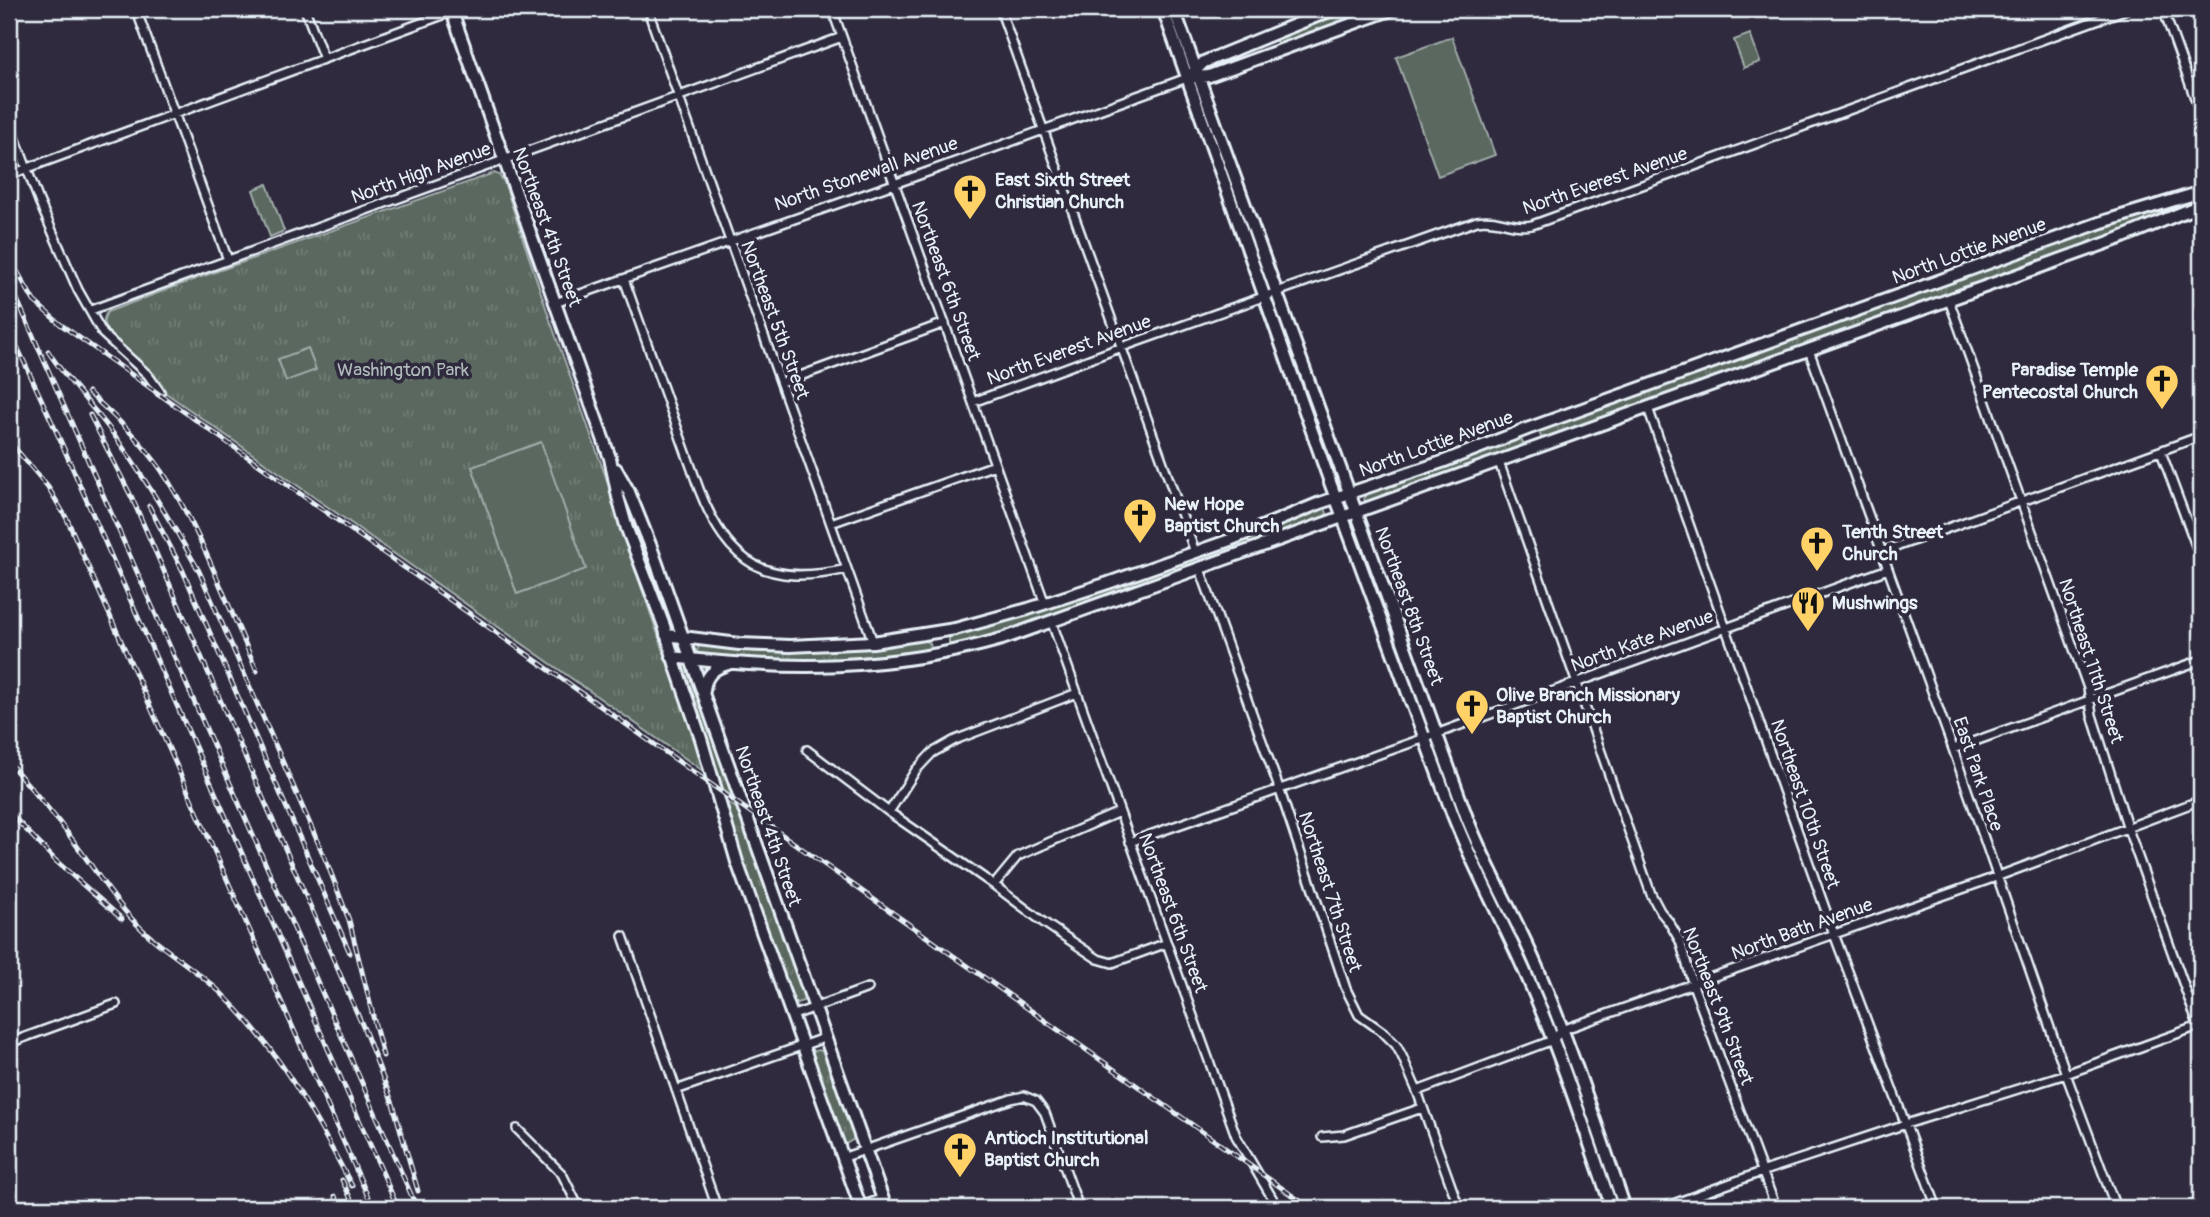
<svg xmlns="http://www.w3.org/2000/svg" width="2210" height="1217" font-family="Pangolin,sans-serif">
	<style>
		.grass { fill: url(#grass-tufts); stroke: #a1acab; stroke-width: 2 }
		.pitch { fill: #5a685e; stroke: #a1acab; stroke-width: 2 }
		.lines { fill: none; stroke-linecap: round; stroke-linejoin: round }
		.street-casing { stroke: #e8f1f8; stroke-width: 12 }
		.secondary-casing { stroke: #e8f1f8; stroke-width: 16 }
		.street { stroke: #2f2a3d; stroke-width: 7 }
		.secondary { stroke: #2f2a3d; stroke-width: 10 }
		.rail-casing { stroke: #e8f1f8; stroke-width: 5 }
		.rail { stroke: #2f2a3d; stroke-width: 2.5; stroke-dasharray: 8; stroke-linecap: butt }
		.labels { text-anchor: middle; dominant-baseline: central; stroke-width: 7; stroke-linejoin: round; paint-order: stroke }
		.street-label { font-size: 19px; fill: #e8f1f8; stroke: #2f2a3d }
		.poi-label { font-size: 19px; font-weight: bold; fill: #e8f1f8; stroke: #2f2a3d; text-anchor: start }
		.park-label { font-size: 19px; fill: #afbaba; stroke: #2f2a3d }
	</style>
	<defs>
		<pattern id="grass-tufts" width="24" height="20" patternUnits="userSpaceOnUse" patternTransform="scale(1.75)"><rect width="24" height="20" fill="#5a685e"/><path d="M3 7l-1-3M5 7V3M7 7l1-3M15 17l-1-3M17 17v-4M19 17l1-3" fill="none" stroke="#727e76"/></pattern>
	</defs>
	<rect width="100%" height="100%" fill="#2f2a3d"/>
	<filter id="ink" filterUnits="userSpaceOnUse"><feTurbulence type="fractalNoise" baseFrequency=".0143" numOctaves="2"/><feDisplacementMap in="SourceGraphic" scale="14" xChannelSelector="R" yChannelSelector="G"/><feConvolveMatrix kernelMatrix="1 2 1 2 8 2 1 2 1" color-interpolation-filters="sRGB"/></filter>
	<g filter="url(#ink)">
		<path class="grass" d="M1350 9H1380L1278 45 1276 41 1279 35Z
			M494 173 499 175 504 182 549 317 608 483 633 563 706 773 166 393 162 384C148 369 112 344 105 328 102 322 104 317 107 312L198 278Z
			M267 184 284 231 270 237 253 190Z
			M2201 195V202L2117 235 1548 440 1542 439 1539 432 1544 425 2113 221Z
			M1514 437 1521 439 1524 446 1519 451 1366 504 1364 498 1368 493 1445 467Z
			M1320 507 1325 508 1327 513 1324 517 1247 545 1216 560 1058 618 955 648 949 645V638L953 633Z
			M921 639 930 643 931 650 923 654 833 665 699 656 697 652 698 647 703 645 759 652H785Z
			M685 664 688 667 732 796 723 790 711 750 682 670V665Z
			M725 801 736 808 804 996 803 1001 797 1003 792 1001 744 869Z
			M819 1050 823 1052 854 1139 844 1145 811 1056 814 1051Z"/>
		<path class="pitch" d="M1750 34 1760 62 1744 68 1734 40Z
			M1452 37 1495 155 1438 176 1396 57Z
			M308 348 316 370 286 381 278 359Z
			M541 442 586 569 517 594 472 467Z"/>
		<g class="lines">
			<g class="street-casing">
				<path id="street" d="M136 9 228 260
					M305 9 324 59
					M650 9 651 19 873 642
					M832 9 1045 604
					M1000 9 1195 552
					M2163 9 2201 115
					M9 121 39 201 78 290 103 334 148 375 160 392
					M9 175 459 9
					M624 279 699 489C729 566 767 587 847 569
					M1949 300 2088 688 2092 715 2128 829 2201 1033
					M555 303 908 179 1187 78
					M91 310 842 37
					M1809 350 1953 749 2066 1074 2116 1208
					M781 383 945 323
					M973 402 1122 347 1477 221C1497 217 1513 229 1532 225L2127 9
					M1648 408 1834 934 1937 1208
					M2161 452 2201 559
					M1499 462 1651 894 1660 911 1669 922 1680 941 1693 985 1776 1208
					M831 523 995 465
					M1882 552 2201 436
					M1200 569 1279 788 1346 989 1359 1015 1383 1032 1396 1045 1402 1056 1417 1091 1459 1208
					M1052 623 1236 1136 1278 1208
					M1953 749 2201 660
					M807 750 889 812 994 885 1043 922 1098 959 1112 963 1167 943
					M889 812 916 770 932 753 955 740 1077 693
					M1130 842 1436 734 1888 569
					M994 885 1018 856 1119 812
					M623 936 717 1208
					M791 1016 868 988
					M9 1043 116 1004
					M676 1090 824 1038
					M1417 1091 1553 1040 1562 1030 1996 877 2201 800
					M517 1129 562 1174 579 1208
					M1322 1137 1344 1135 1422 1108
					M842 1158 1011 1099 1024 1096 1036 1101 1045 1113 1079 1208
					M855 1208 882 1199
					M1662 1208 1764 1171 1906 1124 2066 1074 2201 1025"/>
			</g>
			<g class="secondary-casing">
				<path id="secondary" d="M451 9 610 458 618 497 627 529 664 626 676 667 701 739 737 862 861 1208
					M1163 9 1331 485 1453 815C1476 874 1507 928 1531 986 1562 1058 1586 1134 1612 1208
					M1174 9 1467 818C1486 866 1512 911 1533 958 1569 1039 1596 1124 1625 1208
					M1192 74 1204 62 1334 9
					M1194 77 1209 76 1393 9
					M616 469 629 492 651 547 886 1208
					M666 635 739 644 790 646 873 642 955 629 1028 609 1108 583 1230 540 1320 503 1442 462 1527 429 2102 222 2201 192
					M672 657C788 671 889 671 1002 639L2118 239 2201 205
					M704 691C705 675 714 668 728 664"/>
			</g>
			<use href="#street" class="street"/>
			<use href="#secondary" class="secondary"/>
			<g class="rail-casing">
				<path id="rail" d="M9 257 34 301 60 324 1310 1208
					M9 281 417 1208
					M9 329 57 433 398 1208
					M48 351C68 383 96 409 117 439 147 482 174 526 199 571L327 863 349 920 373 1015
					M88 392C114 416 142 441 162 471 200 529 228 606 257 671
					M90 415 132 498 364 1029 393 1104 418 1191
					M9 441 48 487 67 519 373 1208
					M149 506 183 571 350 953
					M9 763C34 791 58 819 80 850 97 873 112 897 131 918 158 948 193 966 221 993 279 1049 315 1116 352 1186
					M9 812 56 861 122 919
					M370 1005 383 1056
					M342 1180 355 1208
					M335 1196 340 1208"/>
			</g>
			<use href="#rail" class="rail"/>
		</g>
	</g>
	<defs>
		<g id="church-pin" transform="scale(1.75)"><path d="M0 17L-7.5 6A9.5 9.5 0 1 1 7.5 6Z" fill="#ffd166" stroke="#2f2a3d"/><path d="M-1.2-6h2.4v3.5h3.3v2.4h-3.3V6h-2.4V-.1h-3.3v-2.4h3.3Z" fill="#111"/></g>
		<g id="restaurant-pin" transform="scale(1.75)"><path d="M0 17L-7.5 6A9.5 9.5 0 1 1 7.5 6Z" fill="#ffd166" stroke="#2f2a3d"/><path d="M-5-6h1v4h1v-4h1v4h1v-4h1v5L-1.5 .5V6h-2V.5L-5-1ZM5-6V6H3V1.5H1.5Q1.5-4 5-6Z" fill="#111"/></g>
	</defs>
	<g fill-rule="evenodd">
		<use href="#church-pin" x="970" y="191"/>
		<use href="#church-pin" x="2162" y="381"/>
		<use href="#church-pin" x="1140" y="515"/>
		<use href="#church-pin" x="1817" y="543"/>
		<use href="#restaurant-pin" x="1808" y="603"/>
		<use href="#church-pin" x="1472" y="706"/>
		<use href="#church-pin" x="960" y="1149"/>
	</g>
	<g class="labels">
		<g class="street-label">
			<text transform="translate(421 173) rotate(-20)">North High Avenue</text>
			<text transform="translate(866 174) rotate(-19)">North Stonewall Avenue</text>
			<text transform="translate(1605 181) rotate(-19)">North Everest Avenue</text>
			<text transform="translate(547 227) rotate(70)">Northeast 4th Street</text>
			<text transform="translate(1969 251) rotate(-20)">North Lottie Avenue</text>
			<text transform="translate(946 281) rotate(70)">Northeast 6th Street</text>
			<text transform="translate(775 320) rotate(70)">Northeast 5th Street</text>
			<text transform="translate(1069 350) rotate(-20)">North Everest Avenue</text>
			<text transform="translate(1436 444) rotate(-20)">North Lottie Avenue</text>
			<text transform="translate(1409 606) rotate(70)">Northeast 8th Street</text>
			<text transform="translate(1642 641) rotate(-20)">North Kate Avenue</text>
			<text transform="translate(2091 661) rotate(72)">Northeast 11th Street</text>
			<text transform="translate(1978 774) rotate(71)">East Park Place</text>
			<text transform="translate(1805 804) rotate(71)">Northeast 10th Street</text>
			<text transform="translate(768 826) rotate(71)">Northeast 4th Street</text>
			<text transform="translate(1330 892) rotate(72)">Northeast 7th Street</text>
			<text transform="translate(1173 913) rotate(70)">Northeast 6th Street</text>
			<text transform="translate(1802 929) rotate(-20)">North Bath Avenue</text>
			<text transform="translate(1718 1006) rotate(69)">Northeast 9th Street</text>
		</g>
		<g class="poi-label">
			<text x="995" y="180">East Sixth Street<tspan x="995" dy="22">Christian Church</tspan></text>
			<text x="2138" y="370" text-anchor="end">Paradise Temple<tspan x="2138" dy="22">Pentecostal Church</tspan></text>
			<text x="1164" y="504">New Hope<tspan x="1164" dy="22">Baptist Church</tspan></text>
			<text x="1842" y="532">Tenth Street<tspan x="1842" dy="22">Church</tspan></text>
			<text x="1832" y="603">Mushwings</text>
			<text x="1496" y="695">Olive Branch Missionary<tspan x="1496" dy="22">Baptist Church</tspan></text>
			<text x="984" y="1138">Antioch Institutional<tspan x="984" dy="22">Baptist Church</tspan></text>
		</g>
		<g class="park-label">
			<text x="403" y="370">Washington Park</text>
		</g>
	</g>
	<rect width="2210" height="1217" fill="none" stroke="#2f2a3d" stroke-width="35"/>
	<rect x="18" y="18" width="2175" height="1182" fill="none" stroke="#e8f1f8" stroke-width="2.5" filter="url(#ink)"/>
</svg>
